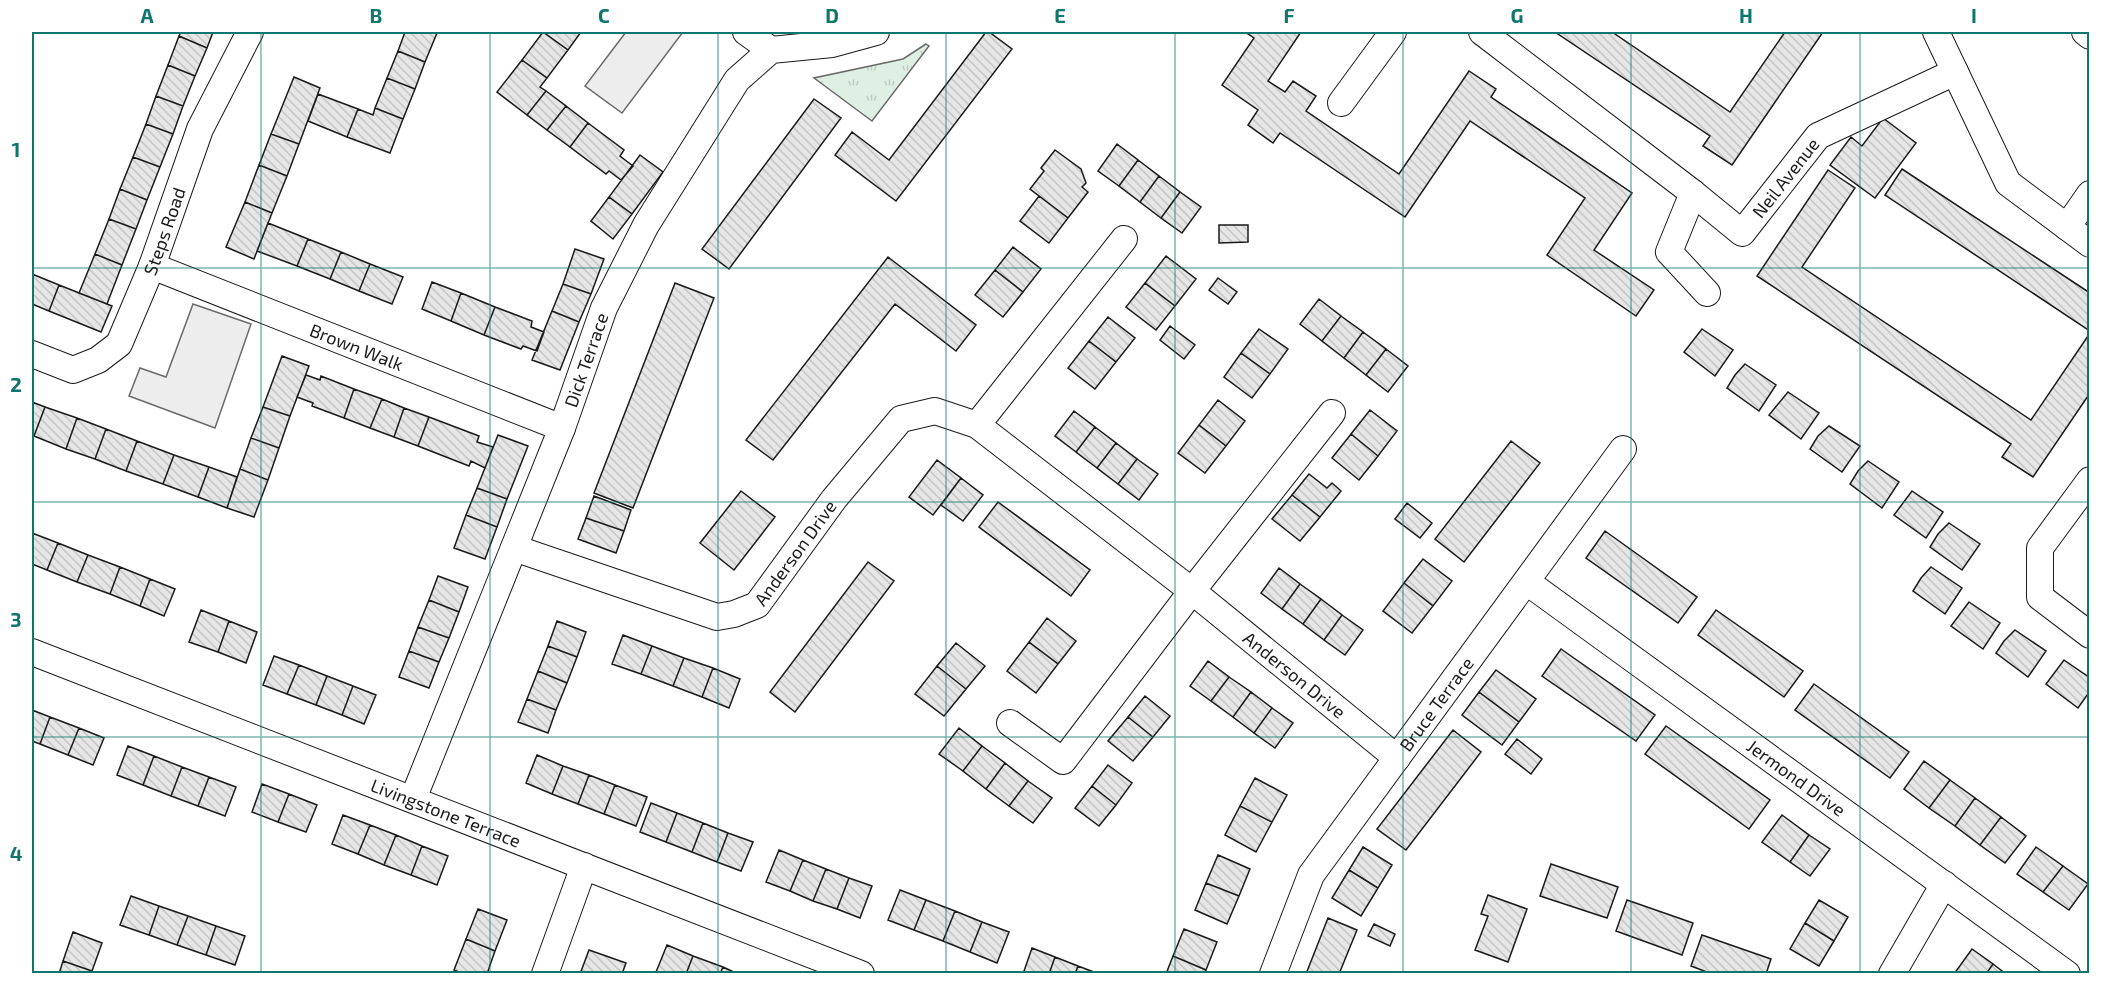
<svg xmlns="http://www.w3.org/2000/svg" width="2121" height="1005" font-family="'Exo 2',sans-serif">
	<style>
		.grass { fill: url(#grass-tufts); stroke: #6a6a6a; stroke-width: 1.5 }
		.parking { fill: #ededed; stroke: #6a6a6a; stroke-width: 1.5 }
		.building { fill: url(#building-back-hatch); stroke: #1a1a1a; stroke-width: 1.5 }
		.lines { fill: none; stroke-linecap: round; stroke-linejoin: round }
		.street-casing { stroke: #1a1a1a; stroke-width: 28 }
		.street { stroke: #fff; stroke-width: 26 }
		.grid { fill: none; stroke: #0f766e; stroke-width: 1.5; stroke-opacity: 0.55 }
		.labels { text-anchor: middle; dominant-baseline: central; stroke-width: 4.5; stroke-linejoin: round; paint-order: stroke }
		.street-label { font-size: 18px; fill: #1a1a1a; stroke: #fff }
		.neatline { fill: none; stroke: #0f766e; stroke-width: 2 }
		.grid-label { font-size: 20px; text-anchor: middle; font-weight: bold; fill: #0f766e }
	</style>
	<defs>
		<pattern id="grass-tufts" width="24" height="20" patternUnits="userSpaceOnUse" patternTransform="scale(1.5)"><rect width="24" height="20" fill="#e0efe3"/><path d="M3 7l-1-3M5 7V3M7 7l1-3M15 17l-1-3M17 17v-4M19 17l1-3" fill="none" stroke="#c0ccc2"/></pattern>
		<pattern id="building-back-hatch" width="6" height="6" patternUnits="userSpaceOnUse" patternTransform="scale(1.5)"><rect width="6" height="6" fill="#e6e6e6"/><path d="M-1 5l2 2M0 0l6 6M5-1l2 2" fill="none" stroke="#c5c5c5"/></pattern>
	</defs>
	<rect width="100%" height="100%" fill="#fff"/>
	<path class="grass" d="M926 44 929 46 872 121 814 78 903 59Z"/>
	<path class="parking" d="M626 32H683L622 113 585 86Z
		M193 304 251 324 215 428 129 396 140 368 166 377Z"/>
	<path class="building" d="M181 32H213L207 48 179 36Z
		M405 32 437 33 425 62 398 51Z
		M543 32H581L568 50Z
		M543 32 568 50 547 78 522 60Z
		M986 32H989L1012 49 896 201 835 155 852 132 889 160Z
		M1245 32H1301L1268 81 1285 92 1293 81 1316 96 1306 111 1399 174 1469 71 1496 89 1491 97 1632 193 1594 250 1654 290 1636 316 1547 255 1585 198 1470 121 1405 217 1280 133 1273 143 1248 125 1258 110 1222 85 1254 38Z
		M1555 32H1612L1730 112 1785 32H1823L1732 165 1703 146 1710 136Z
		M179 36 207 48 195 76 168 65Z
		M398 51 425 62 415 89 387 78Z
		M522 60 547 78 540 87 546 91 527 115 497 92Z
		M168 65 195 76 183 106 156 96Z
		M294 77 320 88 299 144 271 134Z
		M387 78 415 89 403 119 375 108Z
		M546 91 566 106 547 130 527 115Z
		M318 94 358 109 347 137 308 121Z
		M156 96 183 106 173 134 146 124Z
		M814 99 841 118 729 269 702 249Z
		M566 106 588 123 570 147 547 130Z
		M375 108 403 119 390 153 347 137 358 109 373 115Z
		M1883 118 1916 143 1875 198 1830 165 1851 137 1862 146Z
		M588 123 624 150 620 156 633 166 621 180 609 171 606 174 570 147Z
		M146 124 173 134 160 167 133 157Z
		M271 134 299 144 287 176 259 165Z
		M1117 144 1138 160 1119 186 1098 171Z
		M1055 150 1081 169 1086 183 1082 187 1088 192 1068 218 1030 189 1044 171 1041 168Z
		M640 155 663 172 632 214 609 197Z
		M133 157 160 167 147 200 120 189Z
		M1138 160 1159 176 1140 202 1119 186Z
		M259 165 287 176 272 213 245 202Z
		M1902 169 2090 293V331L1885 195Z
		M1828 170 1855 188 1802 267 2031 420 2090 333V393L2033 477 2002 457 2011 444 1757 276Z
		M1159 176 1180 192 1161 218 1140 202Z
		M120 189 147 200 136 229 109 219Z
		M1180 192 1201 207 1182 233 1161 218Z
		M1039 196 1068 218 1049 243 1020 221Z
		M609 197 632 214 613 239 591 221Z
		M245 202 272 213 254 259 226 247Z
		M109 219 136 229 122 265 95 254Z
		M268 223 308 239 297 266 257 251Z
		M1219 225H1248V242L1219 243Z
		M308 239 341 252 330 279 297 266Z
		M1013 247 1041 269 1023 292 995 270Z
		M575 249 604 259 591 294 563 284Z
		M341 252 370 264 359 291 330 279Z
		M95 254 122 265 107 304 79 293Z
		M1166 256 1196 279 1175 306 1145 283Z
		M888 257 976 325 956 351 895 304 773 460 746 440Z
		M370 264 403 277 392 304 359 291Z
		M995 270 1023 292 1003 317 975 295Z
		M32 274 59 285 49 311 32 304Z
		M1218 278 1237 292 1228 304 1209 290Z
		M432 282 461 293 451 321 422 309Z
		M675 283 714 298 633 508 594 493Z
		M1145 283 1175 306 1156 330 1126 307Z
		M563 284 591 294 579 322 552 311Z
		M59 285 112 306 101 332 49 311Z
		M461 293 495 307 484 335 451 321Z
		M1319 299 1341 316 1322 341 1300 324Z
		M495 307 532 321 531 327 544 332 537 351 523 346 521 349 484 335Z
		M552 311 579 322 560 370 532 360Z
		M1341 316 1363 332 1344 358 1322 341Z
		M1108 317 1135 338 1116 362 1089 341Z
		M1170 326 1195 345 1184 359 1160 340Z
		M1259 329 1288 349 1270 374 1241 353Z
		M1702 329 1733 350 1715 376 1684 352Z
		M1363 332 1386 349 1366 375 1344 358Z
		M1089 341 1116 362 1095 389 1068 368Z
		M1386 349 1408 366 1388 392 1366 375Z
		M1241 353 1270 374 1252 398 1224 377Z
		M282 356 309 366 290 416 263 407Z
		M1745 364 1776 385 1759 411 1727 388 1735 375Z
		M306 375 320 380 321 376 354 389 344 418 312 406 313 403 297 397Z
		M354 389 382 399 370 428 344 418Z
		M1788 392 1819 413 1801 439 1769 415Z
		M382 399 404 408 394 437 370 428Z
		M1218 400 1245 421 1226 446 1199 425Z
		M32 402 45 407 34 436 32 435Z
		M45 407 77 418 66 449 34 436Z
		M263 407 290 416 279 448 251 438Z
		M404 408 429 417 418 446 394 437Z
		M1370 410 1397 431 1378 456 1351 434Z
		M1074 411 1095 427 1076 452 1055 436Z
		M429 417 479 436 477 442 493 447 485 468 471 461 469 466 418 446Z
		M77 418 106 429 95 459 66 449Z
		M1199 425 1226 446 1205 473 1178 453Z
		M1829 426 1860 446 1842 472 1810 449 1818 436Z
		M1095 427 1116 443 1097 468 1076 452Z
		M106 429 137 441 126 471 95 459Z
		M1351 434 1378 456 1359 480 1332 458Z
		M498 435 528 446 507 499 477 488Z
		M251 438 279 448 268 480 240 469Z
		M137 441 174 455 163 484 126 471Z
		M1511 441 1540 463 1464 562 1435 539Z
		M1116 443 1137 459 1118 484 1097 468Z
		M174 455 209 467 198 497 163 484Z
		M1137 459 1158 474 1139 500 1118 484Z
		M937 460 961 478 933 515 909 497Z
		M1868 461 1899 482 1882 508 1850 484 1858 471Z
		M209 467 237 477 227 508 198 497Z
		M240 469 268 480 254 517 227 508Z
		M1309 474 1327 488 1332 483 1341 491 1320 517 1292 495Z
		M961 478 983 495 963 521 941 505Z
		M477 488 507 499 497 527 466 515Z
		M741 491 775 517 734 570 700 543Z
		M1912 491 1943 512 1926 538 1894 515Z
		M1292 495 1320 517 1300 541 1272 519Z
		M594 496 631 510 624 531 586 518Z
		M998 502 1090 570 1071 596 979 527Z
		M1407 503 1432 523 1420 538 1395 519Z
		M466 515 497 527 485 559 454 548Z
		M586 518 624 531 616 553 578 539Z
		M1949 523 1980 544 1962 570 1930 547 1938 534Z
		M1605 531 1697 597 1678 623 1586 558Z
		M32 533 58 543 47 570 32 564Z
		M58 543 88 555 77 582 47 570Z
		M88 555 120 567 110 594 77 582Z
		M1423 559 1452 581 1433 606 1404 583Z
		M868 562 894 581 795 712 770 692Z
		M120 567 150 579 140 606 110 594Z
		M1931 567 1962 588 1945 614 1913 591 1921 578Z
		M1279 568 1300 584 1282 609 1261 593Z
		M438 576 468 587 459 612 429 600Z
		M150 579 175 589 164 616 140 606Z
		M1404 583 1433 606 1412 633 1383 611Z
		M1300 584 1321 599 1303 624 1282 609Z
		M1321 599 1342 615 1324 640 1303 624Z
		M429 600 459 612 449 638 418 627Z
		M1969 602 2000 623 1983 649 1951 626Z
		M201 610 229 621 218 652 189 642Z
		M1716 610 1803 671 1784 697 1698 635Z
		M1342 615 1363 630 1345 655 1324 640Z
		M1047 618 1076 641 1058 664 1029 642Z
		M229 621 257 632 246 663 218 652Z
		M557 621 586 632 577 657 548 646Z
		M418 627 449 638 439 662 409 651Z
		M2015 630 2046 651 2028 677 1996 653 2004 641Z
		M623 635 652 646 641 674 612 664Z
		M1029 642 1058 664 1036 693 1007 671Z
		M956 643 985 666 966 689 937 666Z
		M548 646 577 657 567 683 538 671Z
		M652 646 684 658 673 686 641 674Z
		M1561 649 1655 715 1636 741 1542 676Z
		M409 651 439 662 429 688 399 677Z
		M274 656 299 665 287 694 263 685Z
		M684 658 713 668 702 697 673 686Z
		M2064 660 2090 678V691L2078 708 2046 684Z
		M1208 661 1229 677 1211 701 1190 686Z
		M299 665 327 676 316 705 287 694Z
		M937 666 966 689 944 716 915 694Z
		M713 668 740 679 729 708 702 697Z
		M1496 670 1536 699 1519 722 1479 692Z
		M538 671 567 683 556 710 527 699Z
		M327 676 353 686 342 715 316 705Z
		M1229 677 1251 692 1233 717 1211 701Z
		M1814 684 1909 752 1890 778 1795 710Z
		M353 686 376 695 364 724 342 715Z
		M1251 692 1272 708 1254 733 1233 717Z
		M1479 692 1519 722 1502 745 1462 715Z
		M1145 696 1170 716 1153 737 1128 717Z
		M527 699 556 710 548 733 518 722Z
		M1272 708 1293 723 1275 748 1254 733Z
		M32 710 50 717 40 744 32 741Z
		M50 717 79 728 68 755 40 744Z
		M1128 717 1153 737 1133 761 1108 741Z
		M1666 726 1770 800 1749 829 1645 754Z
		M79 728 104 738 93 765 68 755Z
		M959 728 982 746 963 771 939 754Z
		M1453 730 1481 752 1406 850 1377 829Z
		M1517 739 1542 759 1531 774 1505 754Z
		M128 746 154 756 143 785 117 775Z
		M982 746 1005 763 986 789 963 771Z
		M537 755 563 766 552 794 526 783Z
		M154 756 182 767 171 796 143 785Z
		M1924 761 1950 780 1929 808 1904 789Z
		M1005 763 1028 781 1009 806 986 789Z
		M1108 765 1132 783 1116 805 1092 786Z
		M563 766 589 775 578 804 552 794Z
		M182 767 209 777 198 806 171 796Z
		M589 775 615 785 604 814 578 804Z
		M209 777 236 787 225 816 198 806Z
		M1255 778 1287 795 1272 822 1240 806Z
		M1950 780 1975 798 1955 826 1929 808Z
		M1028 781 1052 798 1033 823 1009 806Z
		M262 784 289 794 278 822 252 812Z
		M615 785 647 797 636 826 604 814Z
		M1092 786 1116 805 1099 826 1075 808Z
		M289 794 317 805 306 832 278 822Z
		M1975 798 2001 817 1980 845 1955 826Z
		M651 803 677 813 666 842 640 832Z
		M1240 806 1272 822 1256 852 1225 835Z
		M677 813 703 823 692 852 666 842Z
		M343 815 370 825 358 854 332 844Z
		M1782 815 1809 835 1790 862 1762 842Z
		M2001 817 2026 836 2005 863 1980 845Z
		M703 823 728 833 717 862 692 852Z
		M370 825 396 835 384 865 358 854Z
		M728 833 753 842 741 871 717 862Z
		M396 835 422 846 411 875 384 865Z
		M1809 835 1830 849 1810 876 1790 862Z
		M422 846 448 856 437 885 411 875Z
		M1363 847 1392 865 1378 888 1349 870Z
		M2036 847 2063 866 2043 892 2017 874Z
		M779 850 803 860 790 891 766 882Z
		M1218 855 1250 869 1239 896 1206 883Z
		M803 860 826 869 813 901 790 891Z
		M1551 864 1618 887 1607 918 1540 896Z
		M2063 866 2088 884 2069 910 2043 892Z
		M826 869 849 878 837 909 813 901Z
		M1349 870 1378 888 1361 916 1332 898Z
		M849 878 872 886 860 918 837 909Z
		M1206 883 1239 896 1227 924 1195 910Z
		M900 890 926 900 914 930 888 920Z
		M1488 895 1527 909 1508 962 1475 950 1488 916 1481 914Z
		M131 896 159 906 149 935 120 925Z
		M926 900 955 911 943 941 914 930Z
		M1627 900 1693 923 1682 955 1616 931Z
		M1819 900 1848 917 1834 941 1805 923Z
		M159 906 188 916 177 945 149 935Z
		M478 909 507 920 495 951 466 939Z
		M955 911 982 922 970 952 943 941Z
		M188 916 216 926 206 955 177 945Z
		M1328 918 1357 930 1339 974H1306Z
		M982 922 1009 932 997 963 970 952Z
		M1805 923 1834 941 1819 966 1790 949Z
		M1374 924 1395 934 1390 946 1368 936Z
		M216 926 245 936 235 965 206 955Z
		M1184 929 1217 942 1206 970 1173 956Z
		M73 932 102 943 92 971 63 961Z
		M1702 935 1771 959 1766 974H1712L1691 966Z
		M466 939 495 951 487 974H463L454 970Z
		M667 945 693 956 686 974 656 972Z
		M1032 948 1055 957 1049 974H1023Z
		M1972 949 1993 964 1986 974H1954Z
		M589 950 626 963 622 974H580Z
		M693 956 723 967 720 974H686Z
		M1173 956 1206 970 1204 974H1166Z
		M1055 957 1078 966 1075 974H1049Z
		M63 961 92 971V974H59Z
		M1993 964 2006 974H1986Z
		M1078 966 1099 974H1075Z
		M723 967 738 974H720Z"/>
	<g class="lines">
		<g class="street-casing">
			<g id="street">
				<path d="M746 32 771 50"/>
				<path id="s1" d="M1482 32 1693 193 1742 233 1818 136 1955 72"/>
				<path d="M1936 32 2008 183 2090 244"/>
				<path d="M2085 32 2090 36"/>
				<path d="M1341 103 1393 32"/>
				<path d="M1693 193 1669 252 1707 293"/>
				<path d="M2067 227 2090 194"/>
				<path id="s2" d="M152 266 562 428"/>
				<path id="s3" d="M32 354 73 370 98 360 119 344 152 266 200 129 250 32"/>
				<path d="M977 425 1124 239"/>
				<path d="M2090 480 2040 548V597L2090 635"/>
				<path id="s4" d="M514 548 717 617 734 614 757 605 834 499 901 419 935 411 977 425 1192 591 1397 758"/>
				<path id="s5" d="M1527 582 2067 974"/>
				<path id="s6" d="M32 652 861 974"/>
				<path d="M1010 723 1063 761 1192 591 1332 413"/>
				<path id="s7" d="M413 799 562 428 604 308 646 225 737 80 771 50 832 44 876 32"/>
				<path d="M545 974 584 866"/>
				<path id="s8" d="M1273 974 1311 875 1623 449"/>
				<path d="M1892 974 1944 884"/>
			</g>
		</g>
		<use href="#street" class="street"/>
	</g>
	<path class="grid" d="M261 32V974M490 32V974M718 32V974M946 32V974M1175 32V974M1403 32V974M1631 32V974M1860 32V974M32 268H2090M32 502H2090M32 737H2090"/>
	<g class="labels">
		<g class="street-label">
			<text stroke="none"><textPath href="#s1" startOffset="399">Neil Avenue</textPath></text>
			<text stroke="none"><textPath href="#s3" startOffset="219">Steps Road</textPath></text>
			<text stroke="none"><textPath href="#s2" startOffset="220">Brown Walk</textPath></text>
			<text stroke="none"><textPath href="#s7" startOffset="472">Dick Terrace</textPath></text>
			<text stroke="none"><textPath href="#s4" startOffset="321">Anderson Drive</textPath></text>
			<text stroke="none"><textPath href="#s4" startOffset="975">Anderson Drive</textPath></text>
			<text stroke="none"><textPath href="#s8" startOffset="318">Bruce Terrace</textPath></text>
			<text stroke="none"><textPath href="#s5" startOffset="333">Jermond Drive</textPath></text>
			<text stroke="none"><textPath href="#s6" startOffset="444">Livingstone Terrace</textPath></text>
		</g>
	</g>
	<rect width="2121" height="1005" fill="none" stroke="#ffffff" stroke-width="66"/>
	<rect x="33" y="33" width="2055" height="939" class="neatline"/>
	<g class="grid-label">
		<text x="147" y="23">A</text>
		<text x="376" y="23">B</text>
		<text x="604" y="23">C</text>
		<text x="832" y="23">D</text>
		<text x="1060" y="23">E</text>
		<text x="1289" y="23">F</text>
		<text x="1517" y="23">G</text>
		<text x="1746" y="23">H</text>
		<text x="1974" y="23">I</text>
		<text x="16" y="157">1</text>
		<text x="16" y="392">2</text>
		<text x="16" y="627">3</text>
		<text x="16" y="861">4</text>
	</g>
</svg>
